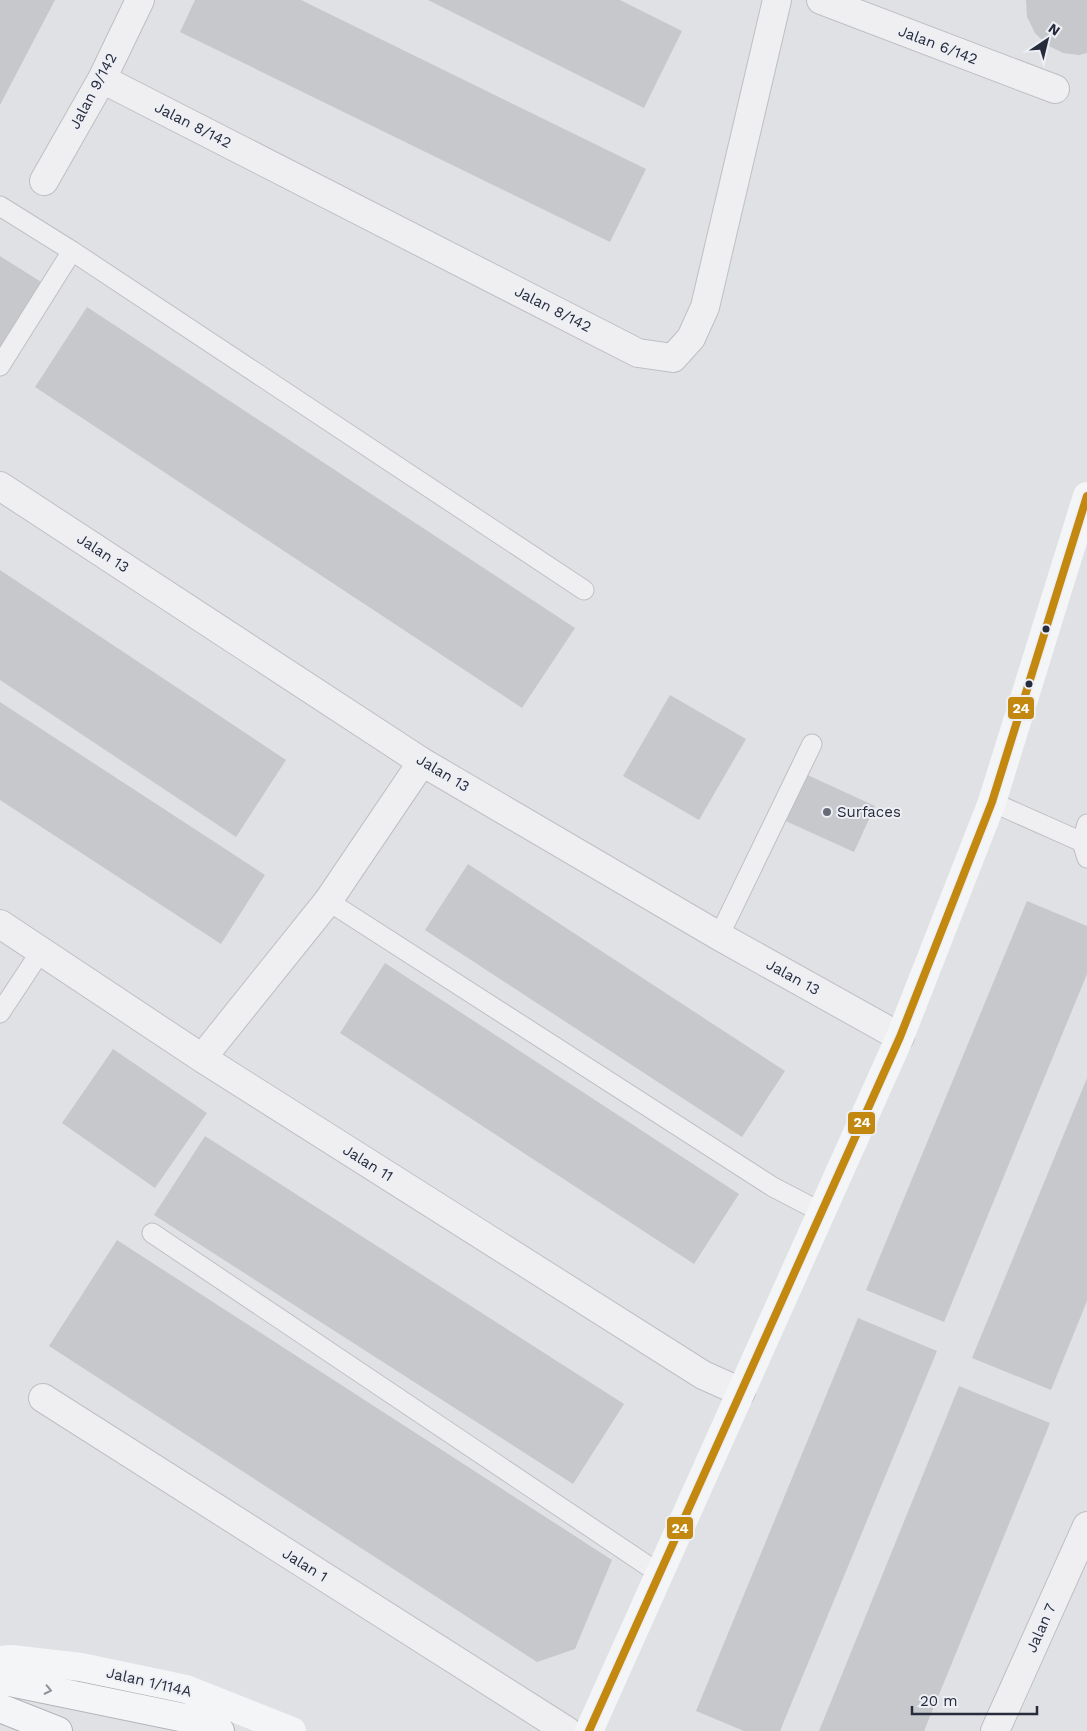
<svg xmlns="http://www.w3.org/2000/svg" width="1087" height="1731" font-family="'Work Sans',sans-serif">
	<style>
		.building { fill: #c6c8cc }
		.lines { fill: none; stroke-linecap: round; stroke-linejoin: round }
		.lane-casing { stroke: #bebfc3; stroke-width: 21 }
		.street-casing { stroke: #bebfc3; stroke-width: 30 }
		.highway-casing { stroke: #b2b4b9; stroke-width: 30 }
		.lane { stroke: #efeff2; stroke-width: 19 }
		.street { stroke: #efeff2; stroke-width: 28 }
		.secondary { stroke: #f4f5f6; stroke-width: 28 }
		.highway { stroke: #f4f5f6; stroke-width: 28 }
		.bus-1-casing { stroke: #edeff5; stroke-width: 11 }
		.bus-1 { stroke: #c3880f; stroke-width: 8 }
		.oneway { stroke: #8e909a }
		.bus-dot { fill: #272c3d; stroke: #edeff5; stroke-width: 2 }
		.poi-dot { fill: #686b78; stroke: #edeff5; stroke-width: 2 }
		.labels { text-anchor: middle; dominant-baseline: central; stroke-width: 4; stroke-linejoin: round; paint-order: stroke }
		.street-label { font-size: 15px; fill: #272c3d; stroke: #edeff5 }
		.poi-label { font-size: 15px; fill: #272c3d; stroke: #edeff5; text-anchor: start }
		.line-badge { stroke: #edeff5; stroke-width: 2 }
		.badge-label { font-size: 14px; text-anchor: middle; font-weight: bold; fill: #fff }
	</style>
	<rect width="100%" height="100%" fill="#e0e1e5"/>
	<path class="building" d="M0 0H55L0 105Z
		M195 0H301L646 169 610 242 180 32Z
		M428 0H620L682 31 644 108Z
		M1026 0H1087V53L1079 55 1063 53 1047 45 1035 33 1027 17Z
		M0 256 49 287 0 363Z
		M87 307 575 628 522 708 35 387Z
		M0 570 286 760 236 837 0 680Z
		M670 695 746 739 699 820 623 776Z
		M0 702 265 875 221 944 0 800Z
		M801 772 875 806 854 852 779 818Z
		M468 864 785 1071 742 1137 425 930Z
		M1027 901 1087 926V974L944 1322 866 1290Z
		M385 963 739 1194 694 1264 340 1033Z
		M113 1049 207 1113 155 1188 62 1123Z
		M1087 1078V1301L1051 1390 972 1358Z
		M205 1136 624 1404 573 1484 154 1215Z
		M117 1240 612 1560 575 1649 537 1662 49 1346Z
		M858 1318 937 1351 780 1731H744L696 1711Z
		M959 1386 1050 1423 1034 1463 924 1731H819Z"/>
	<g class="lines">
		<g class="lane-casing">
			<path id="lane" d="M0 206 72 251 584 590
				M0 366 72 251
				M992 802 1082 842
				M1087 824 1082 842 1087 858
				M328 901 773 1187 821 1212
				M719 936 812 744
				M0 1013 41 951
				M152 1233 660 1574"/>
		</g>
		<g class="street-casing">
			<path id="street" d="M821 0 1055 89
				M102 79 638 353 673 358 691 338 705 307 777 0
				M44 181 102 79 140 0
				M0 486 422 762 719 936 900 1037
				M0 924 202 1058 703 1375 741 1392
				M202 1058 328 901 422 762
				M43 1398 567 1731
				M995 1731 1087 1526"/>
		</g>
		<g class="highway-casing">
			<path id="highway" d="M0 1680 185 1718 220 1731
				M0 1708 58 1731"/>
		</g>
		<use href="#lane" class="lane"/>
		<use href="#street" class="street"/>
		<path class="secondary" d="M0 1660 11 1659 81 1667 186 1689 292 1731
			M589 1731 900 1037 992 802 1087 496"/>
		<use href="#highway" class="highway"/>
		<g class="bus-1-casing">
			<path id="bus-1" d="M589 1731 900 1037 992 802 1087 496"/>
		</g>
		<use href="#bus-1" class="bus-1"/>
	</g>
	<defs><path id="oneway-chevron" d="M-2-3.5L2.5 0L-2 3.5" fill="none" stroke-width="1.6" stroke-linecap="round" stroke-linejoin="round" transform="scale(1.25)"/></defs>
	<use class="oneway" href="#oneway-chevron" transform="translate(48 1690) rotate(12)"/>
	<g class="bus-dot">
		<circle cx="1046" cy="629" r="4.5"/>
		<circle cx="1029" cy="684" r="4.5"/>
	</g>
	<circle class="poi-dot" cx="827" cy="812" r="5"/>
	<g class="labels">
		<g class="street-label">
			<text transform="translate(938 45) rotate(21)">Jalan 6/142</text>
			<text transform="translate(93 91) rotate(-62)">Jalan 9/142</text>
			<text transform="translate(193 125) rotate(27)">Jalan 8/142</text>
			<text transform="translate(553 309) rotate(27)">Jalan 8/142</text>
			<text transform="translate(103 553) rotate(33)">Jalan 13</text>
			<text transform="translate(443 773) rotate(31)">Jalan 13</text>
			<text transform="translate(793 977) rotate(29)">Jalan 13</text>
			<text transform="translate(368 1163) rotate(32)">Jalan 11</text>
			<text transform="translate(305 1565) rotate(32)">Jalan 1</text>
			<text transform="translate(1041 1628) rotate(-66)">Jalan 7</text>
			<text transform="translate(149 1682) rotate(13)">Jalan 1/114A</text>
		</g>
		<g class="poi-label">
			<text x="837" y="812">Surfaces</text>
		</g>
	</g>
	<g class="line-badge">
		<rect x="1007" y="696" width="28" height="24" rx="5" fill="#c3880f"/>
		<rect x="847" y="1111" width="29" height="24" rx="5" fill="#c3880f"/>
		<rect x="666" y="1516" width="28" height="24" rx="5" fill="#c3880f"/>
	</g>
	<g class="badge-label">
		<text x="1021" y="713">24</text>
		<text x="862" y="1127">24</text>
		<text x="680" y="1533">24</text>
	</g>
	<g transform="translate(1047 40) rotate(35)" stroke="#edeff5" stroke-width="4" paint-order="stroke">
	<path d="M0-4L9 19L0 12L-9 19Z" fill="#272c3d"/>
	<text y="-8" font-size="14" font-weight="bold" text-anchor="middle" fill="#272c3d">N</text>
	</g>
	<path d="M912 1706v8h125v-8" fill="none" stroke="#272c3d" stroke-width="2.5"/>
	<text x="920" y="1706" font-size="15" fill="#272c3d" stroke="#edeff5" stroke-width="4" paint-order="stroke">20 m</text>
</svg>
